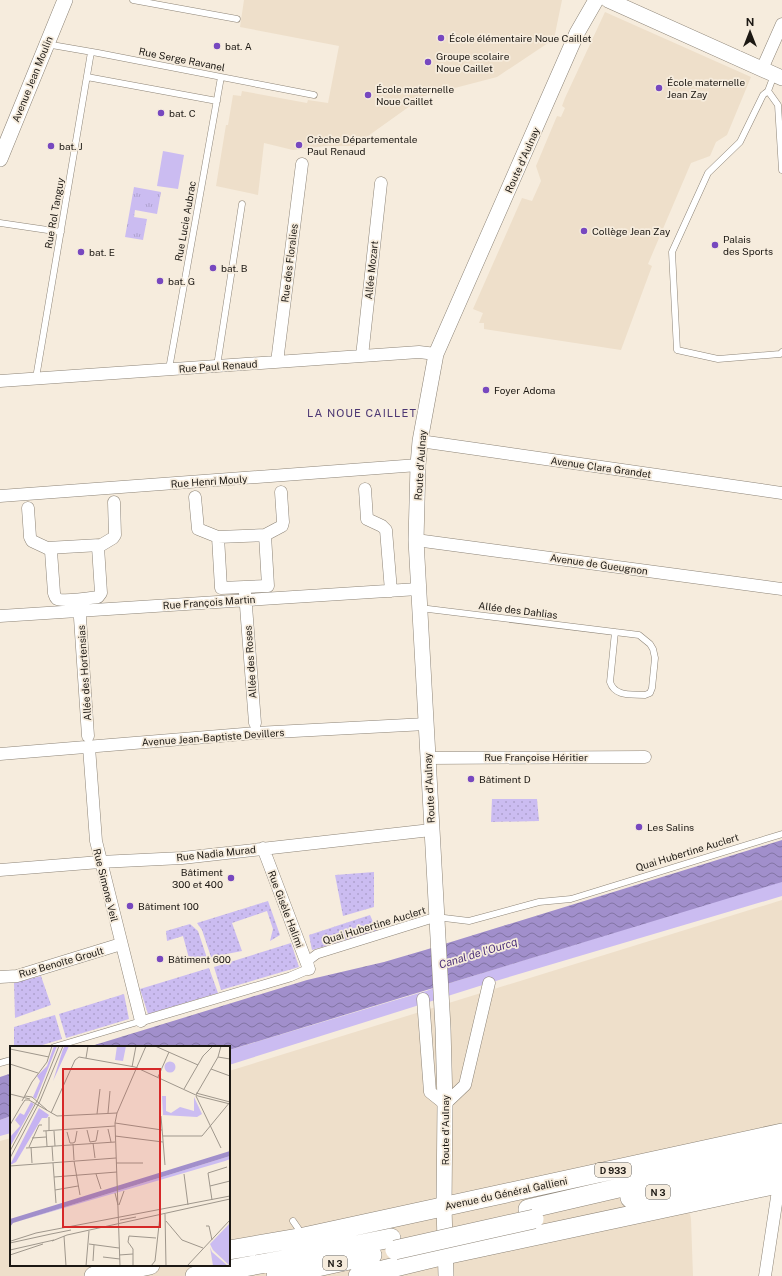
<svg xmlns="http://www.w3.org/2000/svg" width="782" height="1276" font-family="'Public Sans',sans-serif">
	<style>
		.built { fill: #eedfca }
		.grass { fill: #cbbcf1 }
		.park { fill: url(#park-tufts) }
		.garden { fill: url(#garden-dots) }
		.water { fill: url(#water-waves) }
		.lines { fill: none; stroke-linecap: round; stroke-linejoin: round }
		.service-casing { stroke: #8d8477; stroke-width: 7 }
		.pedestrian-casing { stroke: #8d8477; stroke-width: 10 }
		.minor-casing { stroke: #8d8477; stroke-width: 13 }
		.tertiary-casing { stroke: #8d8477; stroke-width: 16 }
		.primary-casing { stroke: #8d8477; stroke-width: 20 }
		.service { stroke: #fff; stroke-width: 6 }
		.pedestrian { stroke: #fff; stroke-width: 9 }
		.minor { stroke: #fff; stroke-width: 12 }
		.tertiary { stroke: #fff; stroke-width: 15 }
		.primary { stroke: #fff; stroke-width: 19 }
		.primary-bridge-casing { stroke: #8d8477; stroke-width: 20; stroke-linecap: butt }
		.primary-bridge { stroke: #fff; stroke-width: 19 }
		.poi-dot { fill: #7748bf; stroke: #f6ecdd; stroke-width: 1.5 }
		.labels { text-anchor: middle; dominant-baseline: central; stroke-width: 3.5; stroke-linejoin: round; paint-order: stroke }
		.shield { fill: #f6ecdd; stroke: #5d5850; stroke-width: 1 }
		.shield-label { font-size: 9px; font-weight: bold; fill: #1c1813 }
		.poi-label { font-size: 10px; fill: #1c1813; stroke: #f6ecdd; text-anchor: start }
		.street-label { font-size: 10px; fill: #1c1813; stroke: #f6ecdd }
		.neighbourhood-label { font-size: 11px; letter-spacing: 1px; fill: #4c3773; stroke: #f6ecdd }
		.water-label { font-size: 11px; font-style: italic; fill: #4d327a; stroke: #f6ecdd }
		.inset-road { fill: none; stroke: #9f978c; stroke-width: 1 }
		.view { fill: #d62828; fill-opacity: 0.15; stroke: #d62828; stroke-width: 2 }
		.inset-edge { fill: none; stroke: #1c1813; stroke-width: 2 }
	</style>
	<defs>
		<pattern id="park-tufts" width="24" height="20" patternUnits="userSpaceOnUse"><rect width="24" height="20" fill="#cbbcf1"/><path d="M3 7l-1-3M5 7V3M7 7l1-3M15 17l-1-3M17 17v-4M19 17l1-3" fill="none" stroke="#aea1ce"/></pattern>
		<pattern id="garden-dots" width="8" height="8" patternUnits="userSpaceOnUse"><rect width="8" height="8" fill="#cbbcf1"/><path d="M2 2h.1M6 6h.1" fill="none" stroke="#aea1ce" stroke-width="1.8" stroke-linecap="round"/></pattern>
		<pattern id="water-waves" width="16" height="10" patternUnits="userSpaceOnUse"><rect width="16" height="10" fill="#a18fcb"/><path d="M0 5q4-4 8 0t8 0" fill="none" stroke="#8274a4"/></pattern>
	</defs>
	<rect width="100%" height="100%" fill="#f6ecdd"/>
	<path class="built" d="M244 0H562L554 39 497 77 424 96 354 146H326L293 150 264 143 258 195 216 186 226 125H228L233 95 241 96 242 91 307 103 308 100 328 103 339 46 240 27Z
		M605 12 751 77 727 135 716 142 710 156 691 163 648 264 652 266 621 350 484 329V323H479L483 313 473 309 522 198 532 201 541 181 536 166 557 116 561 117 565 108 562 106 565 98Z
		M782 900V1130L678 1151 691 1219 693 1276H0V1141L11 1138V1265H229V1071Z"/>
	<path class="grass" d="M163 151 184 155 178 189 157 186Z
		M782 881V896L489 983 229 1065V1050L426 991 440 986Z
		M11 1116V1133L0 1136V1120Z"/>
	<path class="park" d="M134 187 161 192 157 214 135 210 134 217 147 219 143 240 125 237Z"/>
	<path class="garden" d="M492 799H537L539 821 491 822Z
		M374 872V907L343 916 335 875Z
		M268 901 280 935 270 941 273 929 267 911 232 923 242 951 211 957 202 930 197 923Z
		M370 915 377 931 312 950 309 935Z
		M190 924 198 931 207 958 190 962 183 936 167 941 166 931Z
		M291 943 299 967 221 990 214 967Z
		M209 968 218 993 148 1014 140 989Z
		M41 976 51 1005 15 1018 14 983Z
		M124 994 129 1019 66 1038 59 1014Z
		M55 1015 62 1039 36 1047H14V1027Z"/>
	<path class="water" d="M782 840V882L229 1050V1047H88L307 980 384 962 425 950Z
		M11 1072V1116L0 1120V1077L9 1074Z"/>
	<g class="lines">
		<g class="service-casing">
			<path id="service" d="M133 0 237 19
				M46 44 98 53 314 95
				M774 75 768 91 763 95 740 142 708 173 672 252 677 350 718 359 780 354 782 352
				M87 77 217 101
				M768 91 778 105 782 170
				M0 223 61 232
				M217 366 242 204
				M169 369 221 77
				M36 378 91 52
				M420 608 639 635 650 644 653 649 655 658 652 688 650 693 645 695C631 694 615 697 610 682L615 632
				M436 917 469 921 539 902 571 899 782 834
				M54 1047 141 1021
				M0 1063 11 1060
				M293 1221 302 1234"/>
		</g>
		<g class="pedestrian-casing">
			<path id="pedestrian" d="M141 1021 290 977 309 969V960L317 954 436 917"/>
		</g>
		<g class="minor-casing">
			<path id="minor" d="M762 69 782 24
				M362 356 381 183
				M277 362 302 164
				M0 381 419 352 436 354
				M420 441 782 493
				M365 489 367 519 382 526 386 530 391 591
				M0 496 418 465
				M195 497 198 529 218 537 221 588 268 586 265 535 282 526 283 522 281 492
				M28 508 30 537 32 541 47 548 51 551 54 593C55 596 55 597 57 599 63 602 91 598 98 597L101 593 98 547 113 538 115 535 114 502
				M218 537 265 535
				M416 540 782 589
				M47 548 100 545
				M245 593 255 723
				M79 603 88 736
				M0 616 418 589
				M89 747 96 841 141 1021
				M0 754 256 733 426 724
				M427 758 645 757
				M263 848 309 969
				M0 870 100 862 182 858 431 830
				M0 977 17 976 121 944
				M423 999 430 1092 445 1104 465 1085 489 983
				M765 1276 779 1184"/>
		</g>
		<g class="tertiary-casing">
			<path id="tertiary" d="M608 0 782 78
				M0 159 65 0
				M446 1276 444 1207 445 1104 443 1028 416 540 418 465 420 441 436 354 577 33 596 0"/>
		</g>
		<g class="primary-casing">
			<path id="primary" d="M630 1198 782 1165
				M528 1209 782 1150
				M229 1250 304 1237 782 1133
				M94 1276 150 1265
				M195 1276 282 1260 391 1238
				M276 1276 372 1255
				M358 1276 445 1255 782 1183"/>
		</g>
		<use href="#service" class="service"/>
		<use href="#pedestrian" class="pedestrian"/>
		<use href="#minor" class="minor"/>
		<use href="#tertiary" class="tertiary"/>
		<use href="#primary" class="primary"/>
		<g class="primary-bridge-casing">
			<path id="primary-bridge" d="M395 1250 534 1219"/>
		</g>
		<use href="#primary-bridge" class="primary-bridge"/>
	</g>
	<g class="poi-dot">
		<circle cx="441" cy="38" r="4"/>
		<circle cx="217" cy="46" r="4"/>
		<circle cx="428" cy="62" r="4"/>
		<circle cx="659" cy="88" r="4"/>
		<circle cx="368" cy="95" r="4"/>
		<circle cx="161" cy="113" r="4"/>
		<circle cx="299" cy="145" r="4"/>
		<circle cx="51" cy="146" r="4"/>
		<circle cx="584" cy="231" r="4"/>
		<circle cx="715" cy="245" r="4"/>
		<circle cx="81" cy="252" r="4"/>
		<circle cx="213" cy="268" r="4"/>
		<circle cx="160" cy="281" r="4"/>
		<circle cx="486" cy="390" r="4"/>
		<circle cx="471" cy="779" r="4"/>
		<circle cx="639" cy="827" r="4"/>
		<circle cx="231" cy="878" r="4"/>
		<circle cx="130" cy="906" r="4"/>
		<circle cx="160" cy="959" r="4"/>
	</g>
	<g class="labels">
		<g class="shield">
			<rect x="595" y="1163" width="36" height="14" rx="3"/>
			<rect x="646" y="1185" width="24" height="14" rx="3"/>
			<rect x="323" y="1256" width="24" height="14" rx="3"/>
		</g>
		<g class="shield-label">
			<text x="613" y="1170">D 933</text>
			<text x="658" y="1192">N 3</text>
			<text x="335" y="1263">N 3</text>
		</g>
		<g class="poi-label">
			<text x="449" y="38">École élémentaire Noue Caillet</text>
			<text x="225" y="46">bat. A</text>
			<text x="436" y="56">Groupe scolaire<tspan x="436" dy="12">Noue Caillet</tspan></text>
			<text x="667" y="82">École maternelle<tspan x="667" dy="12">Jean Zay</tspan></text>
			<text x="376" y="89">École maternelle<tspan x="376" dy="12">Noue Caillet</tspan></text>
			<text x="169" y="113">bat. C</text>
			<text x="307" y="139">Crèche Départementale<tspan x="307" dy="12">Paul Renaud</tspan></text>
			<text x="59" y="146">bat. J</text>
			<text x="592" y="231">Collège Jean Zay</text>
			<text x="723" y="239">Palais<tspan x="723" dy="12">des Sports</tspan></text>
			<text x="89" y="252">bat. E</text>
			<text x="221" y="268">bat. B</text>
			<text x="168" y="281">bat. G</text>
			<text x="494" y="390">Foyer Adoma</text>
			<text x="479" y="779">Bâtiment D</text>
			<text x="647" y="827">Les Salins</text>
			<text x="223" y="872" text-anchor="end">Bâtiment<tspan x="223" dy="12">300 et 400</tspan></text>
			<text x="138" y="906">Bâtiment 100</text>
			<text x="168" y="959">Bâtiment 600</text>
		</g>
		<g class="street-label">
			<text transform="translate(182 59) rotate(11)">Rue Serge Ravanel</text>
			<text transform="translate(32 79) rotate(-68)">Avenue Jean Moulin</text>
			<text transform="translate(522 160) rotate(-66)">Route d'Aulnay</text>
			<text transform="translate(54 213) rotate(-80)">Rue Rol Tanguy</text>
			<text transform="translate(185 221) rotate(-80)">Rue Lucie Aubrac</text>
			<text transform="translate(289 263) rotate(-83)">Rue des Floralies</text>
			<text transform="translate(371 270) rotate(-84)">Allée Mozart</text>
			<text transform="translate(218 366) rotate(-4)">Rue Paul Renaud</text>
			<text transform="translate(420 465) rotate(-86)">Route d'Aulnay</text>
			<text transform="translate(601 467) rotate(8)">Avenue Clara Grandet</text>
			<text transform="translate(209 481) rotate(-4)">Rue Henri Mouly</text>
			<text transform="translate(599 564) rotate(8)">Avenue de Gueugnon</text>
			<text transform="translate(209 602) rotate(-4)">Rue François Martin</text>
			<text transform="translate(518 610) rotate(7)">Allée des Dahlias</text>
			<text transform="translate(250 662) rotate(-94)">Allée des Roses</text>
			<text transform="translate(84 673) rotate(-94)">Allée des Hortensias</text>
			<text transform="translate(213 737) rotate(-4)">Avenue Jean-Baptiste Devillers</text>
			<text x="536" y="757">Rue Françoise Héritier</text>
			<text transform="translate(429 788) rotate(-93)">Route d'Aulnay</text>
			<text transform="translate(687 852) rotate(-17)">Quai Hubertine Auclert</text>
			<text transform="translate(216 853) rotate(-6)">Rue Nadia Murad</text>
			<text transform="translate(106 885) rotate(76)">Rue Simone Veil</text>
			<text transform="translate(286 909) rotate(69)">Rue Gisèle Halimi</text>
			<text transform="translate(374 925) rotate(-17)">Quai Hubertine Auclert</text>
			<text transform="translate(61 962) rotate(-16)">Rue Benoîte Groult</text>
			<text transform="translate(445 1130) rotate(-90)">Route d'Aulnay</text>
			<text transform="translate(506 1193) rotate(-12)">Avenue du Général Gallieni</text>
		</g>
		<g class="neighbourhood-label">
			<text x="362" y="413">LA NOUE CAILLET</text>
		</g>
		<g class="water-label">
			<text transform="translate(478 953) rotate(-17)">Canal de l'Ourcq</text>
		</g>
	</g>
	<g transform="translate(10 1046)">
		<rect width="220" height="220" fill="#f6ecdd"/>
		<path d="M154.5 21a5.5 5.5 0 1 1 11 0a5.5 5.5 0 1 1-11 0ZM220 110V113L215 115 6 176ZM220 177V220L203 204 200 198Z" fill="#cbbcf1"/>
		<path d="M44 0H47L26 53 23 51 30 35 27 30 37 20ZM55 0H59L43 35 53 3ZM21 56 24 58 0 101V91L10 80 5 74 10 67 14 69ZM29 62 39 69 37 72H32L6 116 0 119Z" fill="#c6b3f1"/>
		<path d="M107 0H116L113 15 105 14ZM152 50H156V65L161 67 170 61 184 65V51L192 68 187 71 153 69ZM200 201 202 206 218 220H203Z" fill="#cbbcf1"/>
		<path d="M220 105V110L3 177 0 181V173Z" fill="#a18fcb"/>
		<path class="inset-road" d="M145 0 188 19M0 3 39 11M208 11 220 13M76 12 78 0M0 18 28 27M122 21 126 0M201 23 220 30M148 31 159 6M174 43 193 10 203 0M186 47 220 56M0 48 20 53M186 49 208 11 211 0M15 50 22 51 37 64M186 50 211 102M12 55 22 36 37 16 42 0M11 60 15 54H19L47 70 107 67M41 67 65 14 69 11 125 21 188 50 220 58M98 67 100 45M87 68 90 43M151 70 155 119M105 77 152 84M0 79 11 60M98 83 101 96M77 84 80 96 86 95 88 84M33 85 105 80M36 85 37 100M39 85V71M44 85 45 100M57 86 60 97H63L65 96 67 85M105 90 153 96M153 90H192L220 56M22 92 36 91M83 97 85 112M63 98 64 114M42 100 43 115M19 101 29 79H32M21 101 22 117M16 102 105 96M0 105 28 53 49 0M0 112 30 55 53 0M64 115 70 149M43 117 46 157M106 117H133M0 120 106 112M86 128 91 143M174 128 178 159M44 131 107 126M200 140 220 135M45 144 68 140M105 147 108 159M202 154 198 127 217 121M109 159 114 145M155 168 156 220M110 174 126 171M156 175 172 194 193 202M196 180H199L202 194M41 188 61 184M54 190 56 220M1 195 26 187 220 150M42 195 57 189 220 153M0 197 41 188M79 198 109 202M0 204 44 194M0 209 33 198M109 209 123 208M93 211 110 213M83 215 84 199M76 220 79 185M110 220 105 77 107 67 136 0M123 220V203L118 196 119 190 146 192M141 220 145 215 150 170M177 220 220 174"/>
		<path class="view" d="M53 23H150V181H53Z"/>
		<rect width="220" height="220" class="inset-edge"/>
	</g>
	<g transform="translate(750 32)" stroke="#f6ecdd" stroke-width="3" paint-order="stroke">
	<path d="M0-3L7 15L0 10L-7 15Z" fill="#1c1813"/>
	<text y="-6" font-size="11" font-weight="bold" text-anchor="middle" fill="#1c1813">N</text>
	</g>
</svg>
